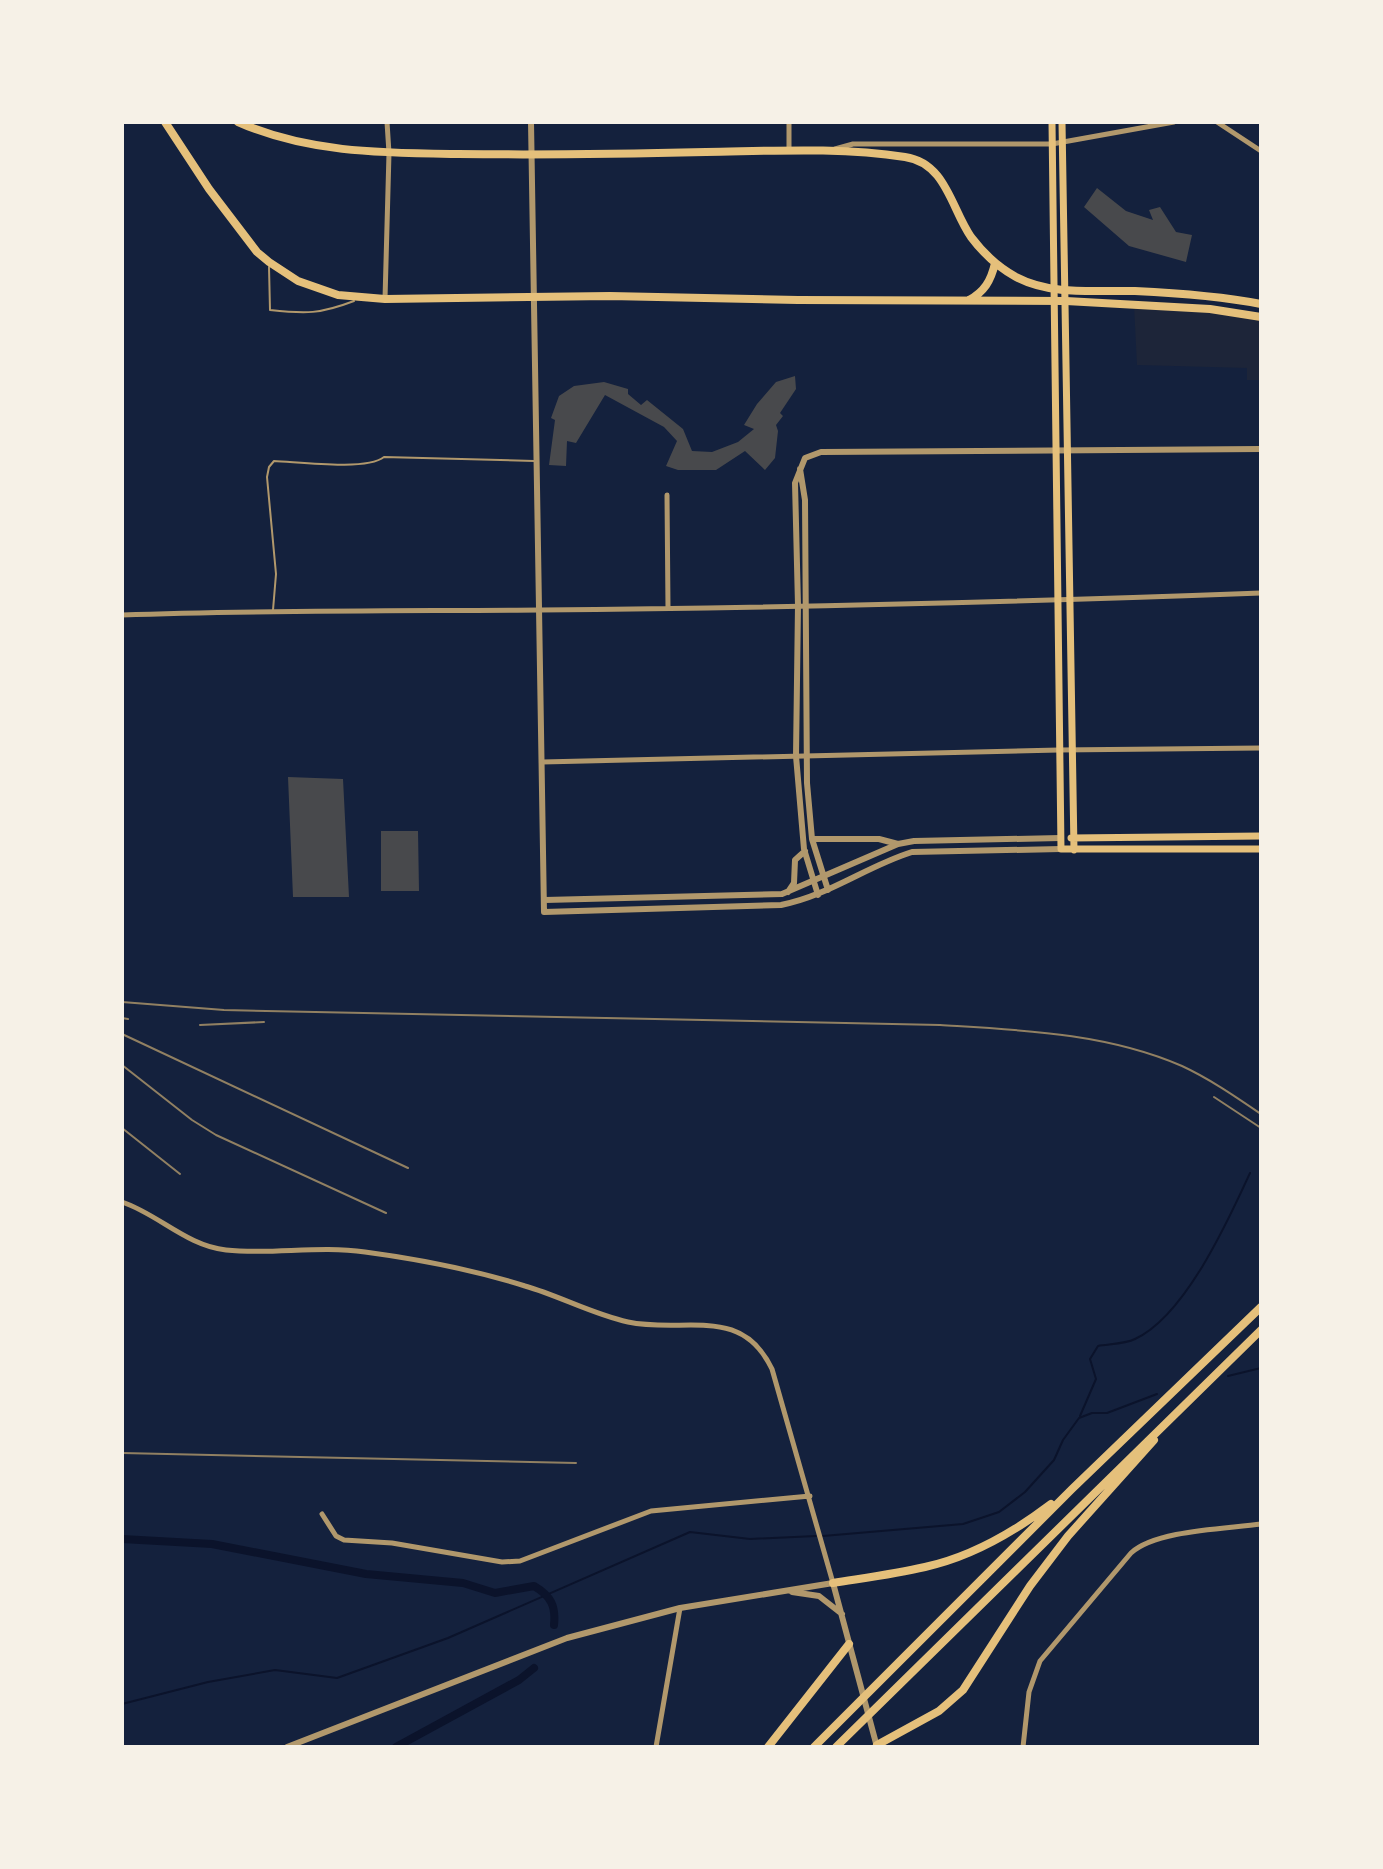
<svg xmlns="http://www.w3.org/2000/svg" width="1383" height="1869" font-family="'Roboto Serif',serif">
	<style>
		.green { fill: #1d2539 }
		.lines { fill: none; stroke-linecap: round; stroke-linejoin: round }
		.stream { stroke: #0b132b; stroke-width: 2 }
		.canal { stroke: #0b132b; stroke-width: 8 }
		.building { fill: #48494c }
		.service { stroke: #b1986c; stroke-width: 2 }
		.minor { stroke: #b1986c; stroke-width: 5 }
		.tertiary { stroke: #b1986c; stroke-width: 6 }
		.secondary { stroke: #e5c07b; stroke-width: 7 }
		.primary { stroke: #e5c07b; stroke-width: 8 }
		.rail { stroke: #918062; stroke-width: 2 }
	</style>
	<rect width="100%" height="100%" fill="#14213d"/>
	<path class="green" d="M1134 306 1180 308 1261 319V380H1247V368L1137 365Z"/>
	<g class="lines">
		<path class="stream" d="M1228 1376 1261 1368
			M1080 1416 1096 1379 1090 1359 1098 1346C1110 1344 1125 1344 1135 1339 1185 1316 1228 1221 1250 1173
			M823 1536 963 1524 999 1512 1025 1492 1054 1460 1063 1440 1079 1418 1092 1413H1107L1157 1394
			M122 1704 208 1682 275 1670 337 1678 448 1638 690 1532 750 1539 816 1536"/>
		<path class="canal" d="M122 1539 212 1544 366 1574 463 1583 495 1593 534 1586C551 1596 556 1606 554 1625
			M396 1747 519 1680 534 1668"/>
	</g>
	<path class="building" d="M1097 188 1126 211 1153 220 1149 210 1160 207 1176 232 1192 235 1186 262 1129 246 1084 207Z
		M795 376 796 389 780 413 783 416 776 425 778 431 775 458 765 470 745 451 716 470H678L666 466 677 441 664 427 605 395 576 443 567 441 566 466 549 465 555 420 551 418 559 396 574 386 604 382 628 389V394L641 405 647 400 683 429 692 451 712 452 738 442 754 429 744 425 757 404 776 382Z
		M288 777 343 779 349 897H293Z
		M381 831H418L419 891H381Z"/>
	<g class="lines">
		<path class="service" d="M269 267 270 310C306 314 320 314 354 301
			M273 610 276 574 267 477 269 467 274 461C299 462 366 471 384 457L534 461"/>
		<path class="minor" d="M1217 122 1261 151
			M835 149 853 144H1052L1174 122
			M789 151V122
			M385 299 389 153 387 122
			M667 495 668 607
			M122 615C261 610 401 611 540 610 780 608 1021 602 1261 593
			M542 762 1059 750 1261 748
			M122 1202C158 1214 187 1246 226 1250 272 1255 319 1245 365 1252 418 1259 474 1270 525 1286 560 1296 592 1314 628 1322 684 1334 741 1304 772 1369L833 1583
			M322 1514 336 1536 344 1540 392 1543 502 1562 520 1561 651 1511 810 1496
			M656 1747 680 1608
			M1023 1747 1029 1692 1040 1661 1131 1553C1156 1530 1226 1529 1261 1524"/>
		<path class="tertiary" d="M531 122 544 912 781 905C828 896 867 866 912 852L1061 849
			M800 469 805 500 807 783 812 839 828 890
			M812 839H879L898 844
			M788 892 794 883 795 860 805 851
			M818 895 804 849 796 756 798 605 795 483 805 458 821 452 1261 449
			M545 900 782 894 898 844 914 841 1060 838
			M792 1592 819 1596 842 1614
			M287 1747 567 1638 680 1608 833 1583 877 1747"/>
		<path class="secondary" d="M1052 122 1061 849H1261
			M1062 122 1074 850
			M1071 838 1261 836"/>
		<path class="primary" d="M165 122 209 189 257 252 269 262 298 281 338 295 385 299 610 296 798 300 1066 301 1210 309 1261 317
			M238 122C307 153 383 153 458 154 540 155 623 154 706 152 772 151 839 147 905 157 946 163 951 208 971 237 983 253 998 267 1016 277 1052 296 1095 290 1135 291 1177 293 1220 296 1261 304
			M969 300C984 292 991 281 995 263
			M833 1583C864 1578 895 1574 925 1567 971 1557 1014 1532 1051 1504
			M877 1745 939 1711 963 1690 1030 1586 1068 1536 1154 1440
			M768 1747 849 1644
			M814 1747 1072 1489 1261 1307
			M836 1747 1261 1330"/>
		<path class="rail" d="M122 1002 224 1010 940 1025C1021 1030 1107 1033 1182 1066 1210 1079 1236 1097 1261 1114
			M122 1018 128 1019
			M200 1025 264 1022
			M122 1034 408 1168
			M122 1065 192 1120 216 1135 386 1213
			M1214 1097 1261 1128
			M122 1128 180 1174
			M122 1453 576 1463"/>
	</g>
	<rect width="1383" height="1869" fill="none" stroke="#f6f1e7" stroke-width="248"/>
</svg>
